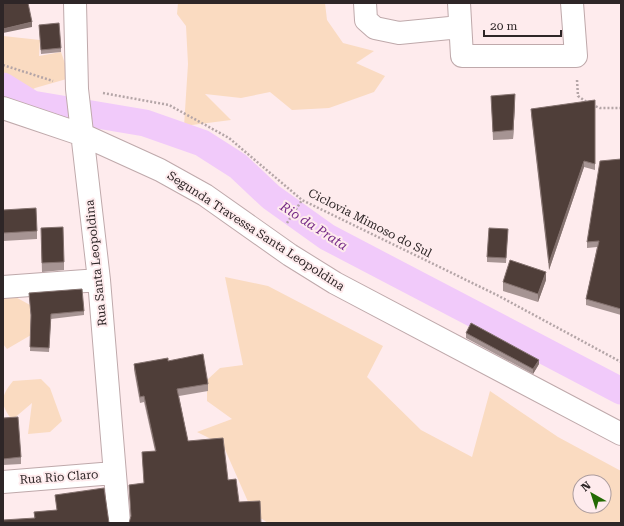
<svg xmlns="http://www.w3.org/2000/svg" width="624" height="526" font-family="'Roboto Serif',serif">
	<style>
		.green { fill: #fadbc1; fill-rule: evenodd }
		.lines { fill: none; stroke-linecap: round; stroke-linejoin: round }
		.canal { stroke: #f1cafa; stroke-width: 27 }
		.street-casing { stroke: #bfa9ab; stroke-width: 24 }
		.path { stroke: #b4a5a7; stroke-width: 2.5; stroke-dasharray: 2 2; stroke-linecap: butt }
		.street { stroke: #fff; stroke-width: 22 }
		.wall { fill: #a69493 }
		.shaded-wall { fill: #84726f }
		.building { fill: #4f3e39; stroke: #84726f }
		.labels { text-anchor: middle; dominant-baseline: central; stroke-width: 4; stroke-linejoin: round; paint-order: stroke }
		.street-label { font-size: 12px; fill: #2e2627; stroke: #feebed }
		.water-label { font-size: 13px; font-style: italic; fill: #762b87; stroke: #feebed }
	</style>
	<rect width="100%" height="100%" fill="#feebed"/>
	<path class="green" d="M178 3H325L327 20 343 43 374 51 356 63 385 76 374 92 329 108 292 110 270 92 241 98 205 94 231 120 184 126 188 64 186 26 177 14Z
		M3 36 40 40 39 56 61 52 70 78 35 88 11 102 3 100Z
		M225 277 268 286 383 346 367 377 421 430 472 457 490 391 558 437 621 471V523H268L253 513 223 445 197 432 232 419 207 401V380L220 368 243 365ZM580 482H604V506H580Z
		M3 290 30 305 31 335 7 349 3 344Z
		M41 379 50 388 62 421 50 432 28 434 32 403 12 420C0 404 0 397 13 381Z"/>
	<g class="lines">
		<path class="canal" d="M3 86 32 104 145 123 202 143 238 166 271 197 327 237 621 391"/>
		<g class="street-casing">
			<path id="street" d="M75 3 77 89 99 280 119 523
				M365 3 366 20 375 28 399 33 460 27
				M459 3 462 56H576L572 3
				M3 108 83 135 160 170 205 195 290 255 335 283 621 434
				M3 287 99 280
				M3 482 114 473"/>
		</g>
		<path class="path" d="M3 65 53 81
			M577 80 578 96 588 103
			M103 93 169 105 229 138 302 200 497 295 621 362
			M592 105 600 108H621
			M287 223 302 200"/>
		<use href="#street" class="street"/>
	</g>
	<path class="wall" d="M39 25 61 48V52L41 54Z
		M491 96 515 103 513 139 493 140Z
		M595 100V170L584 167 549 270 531 115V109Z
		M621 159V315L586 305V299L597 247 587 248V242Z
		M3 210 37 231V239L3 241Z
		M508 229 506 263 487 262V257Z
		M41 237 64 262V270L42 272Z
		M546 280 538 302 503 291V282Z
		M29 293 84 311V315L51 319 49 352 30 351 31 318Z
		M466 333 539 364 533 374 466 338Z
		M168 361 208 384V391L179 396 188 441 228 480 239 502 130 522 131 518 129 485 144 483 142 452 155 451 144 402 140 403 134 370V364Z
		M3 418 21 457V464L3 465Z
		M55 495 109 523 34 518V512L57 510Z"/>
	<path class="shaded-wall" d="M32 22V27L3 33V29Z
		M515 94V103L513 139V130Z
		M584 161V167L549 270V263Z
		M546 272V280L538 302V294Z
		M539 360V364L533 374V369Z"/>
	<path class="building" d="M3 3H28L32 22 3 29Z
		M59 23 61 48 41 50 39 25Z
		M515 94 513 130 493 132 491 96Z
		M595 100V164L584 161 549 263 531 109Z
		M621 159V309L586 299 599 241 587 242 600 161Z
		M36 208 37 231 3 233V210Z
		M63 227 64 262 42 263 41 228Z
		M489 228 508 229 506 258 487 257Z
		M510 260 546 272 538 294 503 282Z
		M82 289 84 311 51 314 49 348 30 347 31 315 29 293Z
		M471 323 539 360 533 369 466 333Z
		M203 354 208 384 177 389 188 441 223 438 228 480 236 479 239 502 260 501 261 523H129L131 516 129 485 144 483 142 452 156 451 144 396 140 397 134 364 168 358V361Z
		M18 417 21 457 3 459V418Z
		M104 488 109 523H3V520L35 518 34 512 57 510 55 495Z"/>
	<g class="labels">
		<g class="street-label">
			<text transform="translate(370 223) rotate(27)">Ciclovia Mimoso do Sul</text>
			<text transform="translate(256 231) rotate(33)">Segunda Travessa Santa Leopoldina</text>
			<text transform="translate(96 263) rotate(-96)">Rua Santa Leopoldina</text>
			<text transform="translate(59 477) rotate(-4)">Rua Rio Claro</text>
		</g>
		<g class="water-label">
			<text transform="translate(314 226) rotate(33)">Rio da Prata</text>
		</g>
	</g>
	<rect width="624" height="526" fill="none" stroke="#2e2627" stroke-width="8"/>
	<g transform="translate(592 494) rotate(321)"><circle r="19" fill="#feebed" stroke="#ab9c9e"/>
	<path d="M0-3L7 15L0 10L-7 15Z" fill="#236a03"/>
	<text y="-6" font-size="11" font-weight="bold" text-anchor="middle" fill="#2e2627">N</text>
	</g>
	<path d="M484 30v6h77v-6" fill="none" stroke="#2e2627" stroke-width="2"/>
	<text x="490" y="30" font-size="12" fill="#2e2627" stroke="#feebed" stroke-width="3" paint-order="stroke">20 m</text>
</svg>
